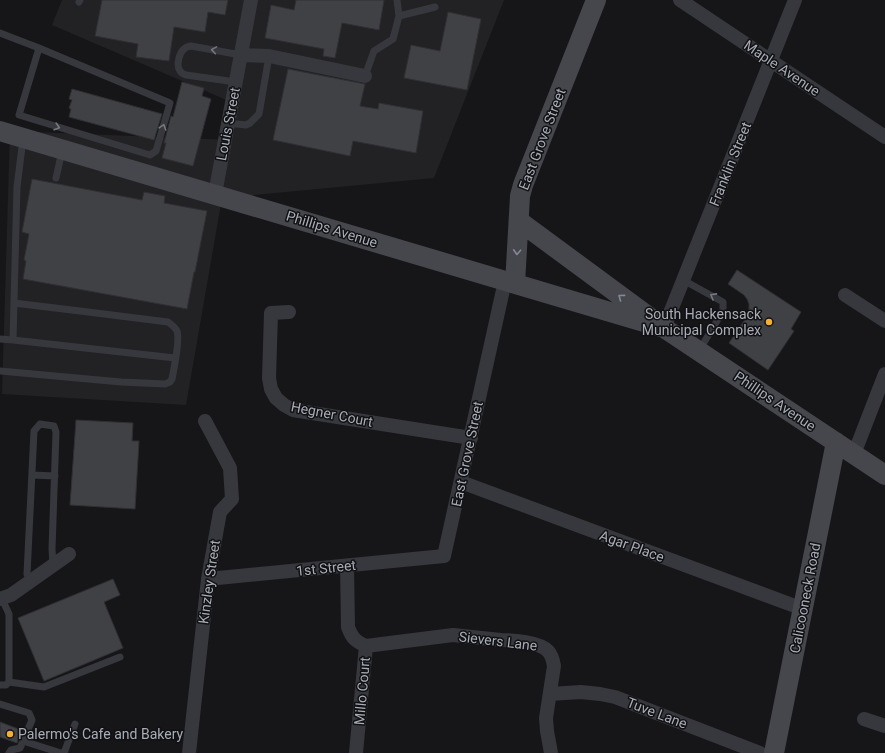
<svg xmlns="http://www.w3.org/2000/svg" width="885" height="753" font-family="Roboto,sans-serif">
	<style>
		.built { fill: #222225 }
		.building { fill: #404145; stroke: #303034 }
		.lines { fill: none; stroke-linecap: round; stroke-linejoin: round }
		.lane { stroke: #37383d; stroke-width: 7 }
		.street { stroke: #37383d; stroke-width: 14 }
		.secondary { stroke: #45474d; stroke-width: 20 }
		.oneway { stroke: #757881 }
		.oneway2 { stroke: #858993 }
		.poi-dot { fill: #f2b134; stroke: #111113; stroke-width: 1.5 }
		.labels { text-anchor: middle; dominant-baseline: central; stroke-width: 3; stroke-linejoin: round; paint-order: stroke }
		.street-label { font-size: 14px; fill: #a8adb8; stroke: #111113 }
		.poi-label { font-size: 14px; fill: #a8adb8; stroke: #111113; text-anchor: end }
	</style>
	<rect width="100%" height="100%" fill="#161618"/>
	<path class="built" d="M62 0H504L434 178 222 198 186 405 2 394 10 131 231 140 238 105 52 25Z"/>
	<path class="building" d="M102 0H228L225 15 208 12 205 32 174 27 169 61 136 57 138 44 95 36Z
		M296 0H384L379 30 342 23 335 58 323 56 324 49 265 38 271 5 294 10Z
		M448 12 481 19 467 90 404 78 411 45 440 51Z
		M288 69 365 84 360 106 378 109 379 103 423 111 416 153 353 141 350 156 273 140Z
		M182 82 204 88 202 96 211 99 193 166 162 158 166 143H164L171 116 173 117Z
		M72 89 162 114 154 140 69 117 71 109 69 108 72 100 69 99Z
		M32 179 142 200 144 192 165 196 164 203 207 211 195 272H194L187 309 23 279 26 261 24 260 29 234 22 232Z
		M737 270 801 312 791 329 794 331 768 370 729 343 748 315 749 310V304L747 299 744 295 728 284Z
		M76 420 133 423 132 441H139L135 509 70 505Z
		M113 579 120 595 104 602 123 648 44 681 18 618Z
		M0 722 21 730 17 743 0 737Z"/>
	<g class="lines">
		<path class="lane" d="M397 0 399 16
			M79 2 80 0
			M0 33 39 48 19 115 150 155 156 151 170 103 39 48
			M365 76 374 51 393 39 399 16 435 7
			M236 82 186 75C183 74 182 74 180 71 176 66 179 53 184 49 187 46 187 47 191 46L241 55
			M228 123 246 125 250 123 259 114 269 56
			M56 178 62 151
			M683 280 723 302V311L700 349
			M0 339 13 340 17 187 23 139
			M13 340 175 358
			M0 371 121 382 165 384 170 382 172 379C174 369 180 339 177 331 175 327 172 325 168 322L88 312 14 303
			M32 475 55 476
			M30 581 27 574 34 431 40 424 54 426 56 432 52 549 53 565
			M9 682 44 687 120 657
			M0 685H6L9 682V614L2 599
			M0 704 29 713 32 720 20 748 11 750 9 753
			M23 741 61 753
			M64 753 75 724"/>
		<path class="street" d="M680 0 885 137
			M241 55 269 56 365 76
			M215 194 251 0
			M845 295 885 321
			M289 312 271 313 269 378 271 389 276 398 284 405 293 410 471 438
			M664 328 795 0
			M854 454 885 374
			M461 482 803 609
			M347 566 348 627C352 638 355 641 366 646
			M208 579 444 556 505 281
			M0 599 11 595 69 554
			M366 646 453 635 501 640C512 640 540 642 548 651 552 655 553 660 554 666L546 718 547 731 551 753
			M550 694 581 692 600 694 615 697 760 753
			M864 719 885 726
			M189 753 208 579 220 512 232 499 230 468 205 421
			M356 753 366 646"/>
		<path class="secondary" d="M0 131 664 328 885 475
			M519 221 652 319
			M515 284 520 196 523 185 596 0
			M774 753 836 442"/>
	</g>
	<defs><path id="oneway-chevron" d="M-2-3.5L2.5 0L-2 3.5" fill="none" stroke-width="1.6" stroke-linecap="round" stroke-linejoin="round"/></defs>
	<g class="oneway">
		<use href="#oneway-chevron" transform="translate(214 50) rotate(-171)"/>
		<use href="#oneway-chevron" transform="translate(57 127) rotate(17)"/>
		<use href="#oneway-chevron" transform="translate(163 127) rotate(-73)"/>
		<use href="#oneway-chevron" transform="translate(713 296) rotate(-151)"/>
	</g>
	<g class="oneway2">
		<use href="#oneway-chevron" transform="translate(517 252) rotate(93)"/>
		<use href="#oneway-chevron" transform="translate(621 297) rotate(-144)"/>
	</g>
	<g class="poi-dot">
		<circle cx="769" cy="322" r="4"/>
		<circle cx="10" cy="734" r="4"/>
	</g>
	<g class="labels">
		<g class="street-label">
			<text transform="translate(782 68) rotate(34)">Maple Avenue</text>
			<text transform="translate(228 124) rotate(-79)">Louis Street</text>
			<text transform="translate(542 139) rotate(-69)">East Grove Street</text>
			<text transform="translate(730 164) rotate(-68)">Franklin Street</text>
			<text transform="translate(332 229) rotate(17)">Phillips Avenue</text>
			<text transform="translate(775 401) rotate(34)">Phillips Avenue</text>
			<text transform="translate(332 414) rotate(11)">Hegner Court</text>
			<text transform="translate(467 454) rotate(-78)">East Grove Street</text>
			<text transform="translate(632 546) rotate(20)">Agar Place</text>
			<text transform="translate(326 568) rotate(-6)">1st Street</text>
			<text transform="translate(209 582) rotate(-82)">Kinzley Street</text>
			<text transform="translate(805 598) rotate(-79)">Calicooneck Road</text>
			<text transform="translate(498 641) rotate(7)">Sievers Lane</text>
			<text transform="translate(362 691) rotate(-85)">Millo Court</text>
			<text transform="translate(657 713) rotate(21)">Tuve Lane</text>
		</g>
		<g class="poi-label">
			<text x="761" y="314">South Hackensack<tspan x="761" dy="16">Municipal Complex</tspan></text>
			<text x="18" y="734" text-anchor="start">Palermo's Cafe and Bakery</text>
		</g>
	</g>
</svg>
